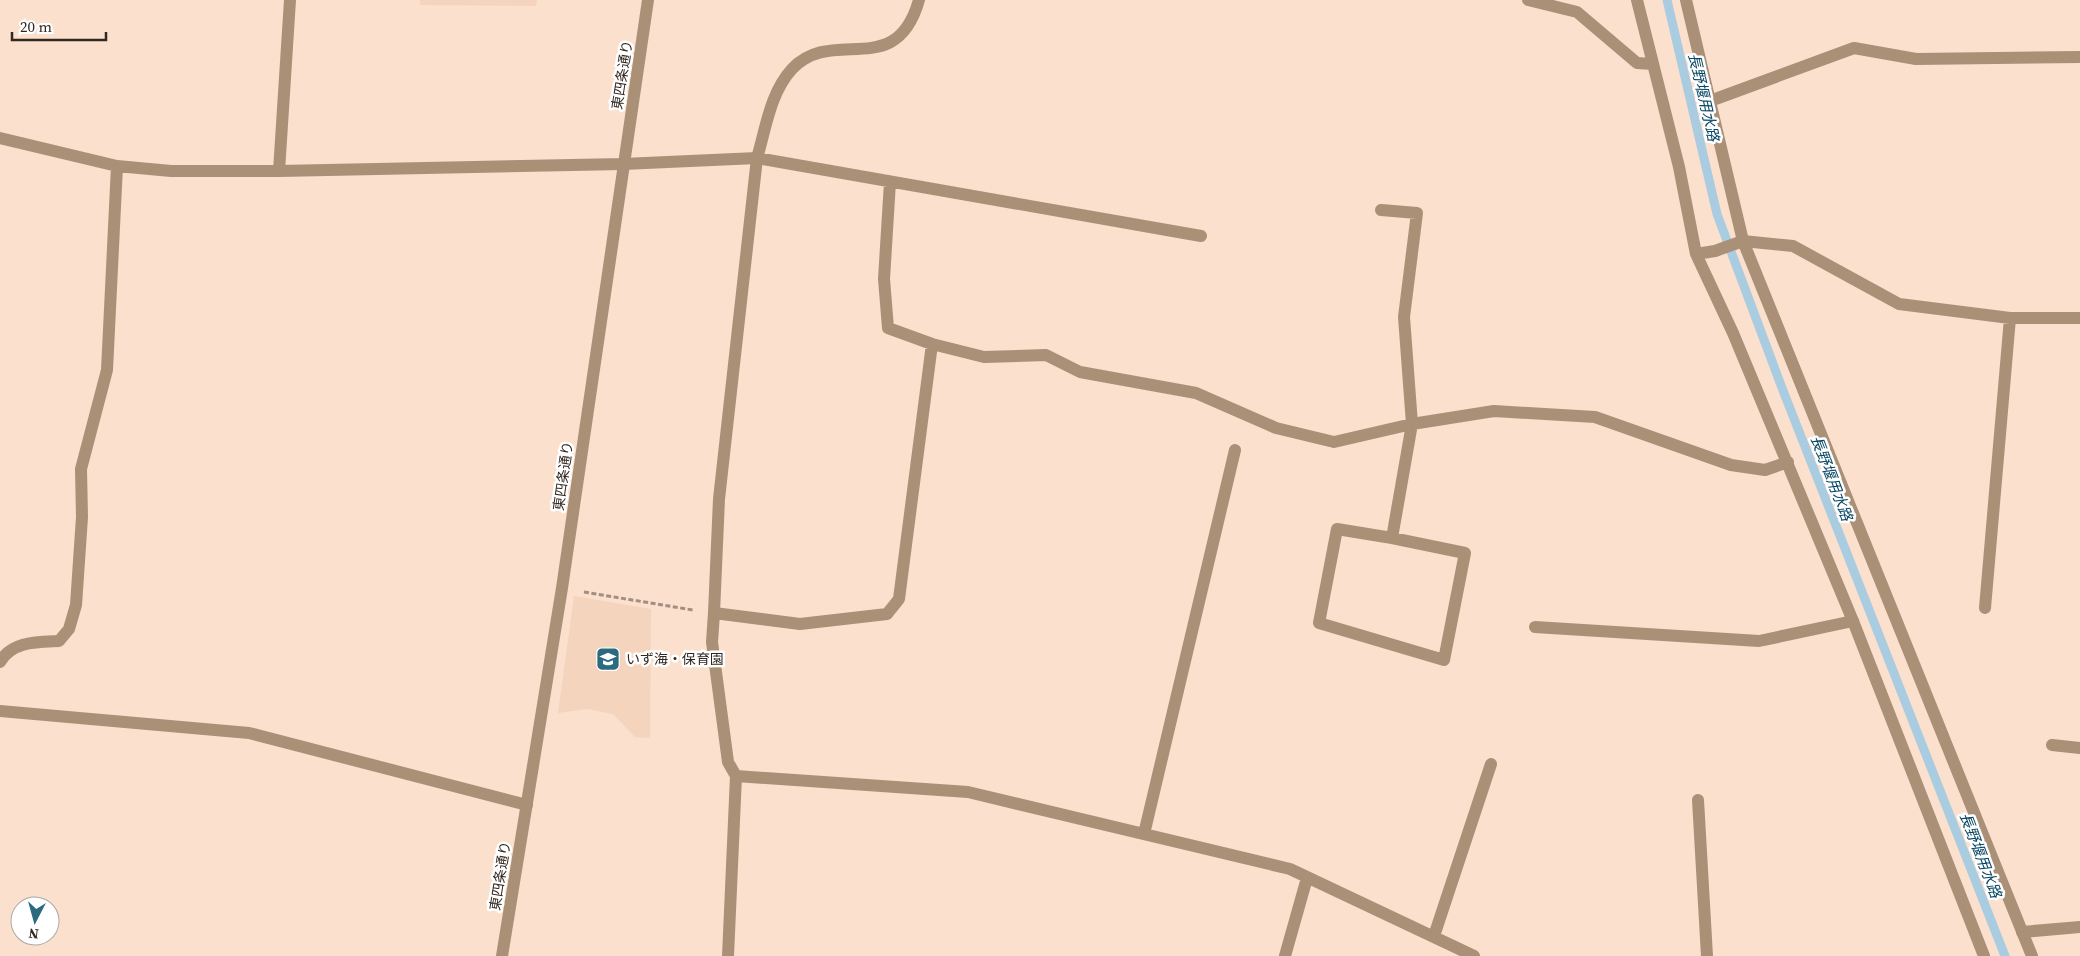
<svg xmlns="http://www.w3.org/2000/svg" width="2080" height="956" font-family="'Source Serif 4','Noto Sans JP',serif">
	<style>
		.built { fill: #f4d4bd }
		.lines { fill: none; stroke-linecap: round; stroke-linejoin: round }
		.stream { stroke: #aacce0; stroke-width: 9 }
		.path { stroke: #a28f81; stroke-width: 3; stroke-dasharray: 5 2.5; stroke-linecap: butt }
		.service { stroke: #a99076; stroke-width: 12 }
		.minor { stroke: #a99076; stroke-width: 12 }
		.tertiary { stroke: #a99076; stroke-width: 12 }
		.labels { text-anchor: middle; dominant-baseline: central; stroke-width: 5; stroke-linejoin: round; paint-order: stroke }
		.street-label { font-size: 14px; fill: #322821; stroke: #fff }
		.poi-label { font-size: 14px; fill: #322821; stroke: #fff; text-anchor: start }
		.water-label { font-size: 15px; font-style: italic; fill: #084764; stroke: #fff }
	</style>
	<rect width="100%" height="100%" fill="#fae0cd"/>
	<path class="built" d="M420 0H537L536 6 420 5Z
		M574 596 651 609 650 738 635 737 613 714 587 709 558 713Z"/>
	<g class="lines">
		<path class="stream" d="M1667 0 1717 214 1782 388 2005 956"/>
		<path class="path" d="M584 592 693 610"/>
		<path class="service" d="M1686 0 1743 241 2032 956
			M714 613 719 499 757 158
			M1535 627 1759 641 1853 621"/>
		<path class="minor" d="M1528 0 1577 12 1637 63 1653 64
			M1637 0 1679 167 1696 254 1733 333 1853 621 1984 956
			M1710 101 1854 48 1916 59 2080 57
			M0 138 117 166 171 171H279L623 164 757 158 1201 236
			M757 158C766 128 770 93 792 69 833 25 896 82 919 0
			M279 171 290 0
			M890 182 884 279 888 328 932 344 984 357 1046 355 1080 372 1196 393 1276 428 1334 442 1412 424 1494 411 1595 417 1731 465 1765 470 1788 462
			M1381 210 1417 213 1404 317 1412 424 1392 538 1465 553 1444 660 1319 623 1337 529 1392 538
			M1696 254 1715 251 1743 241 1793 246 1899 304 2010 318H2080
			M1985 608 2010 318
			M0 662C12 641 37 642 59 641L69 629 76 605 82 517 81 469 107 370 117 166
			M0 711 249 733 527 805
			M2052 745 2080 748
			M736 776 968 792 1290 869 1474 956
			M1698 800 1707 956
			M1144 834 1235 450
			M2022 932 2080 927
			M1434 936 1491 764
			M728 956 736 776 728 762 712 642 714 613 800 624 887 614 899 599 932 344
			M1285 956 1307 878"/>
		<path class="tertiary" d="M502 956 562 588 648 0"/>
	</g>
	<defs>
		<g id="school-square" transform="scale(1.25)"><rect x="-9" y="-9" width="18" height="18" rx="4" fill="#2b6a7f" stroke="#fff"/><path d="M0-5L7-2L0 1L-7-2ZM-4 1L0 2.5L4 1V4Q0 6-4 4Z" fill="#fff"/></g>
	</defs>
	<g fill-rule="evenodd">
		<use href="#school-square" x="608" y="659"/>
	</g>
	<g class="labels">
		<g class="street-label">
			<text transform="translate(622 75) rotate(-81)">東四条通り</text>
			<text transform="translate(563 476) rotate(-82)">東四条通り</text>
			<text transform="translate(500 876) rotate(-81)">東四条通り</text>
		</g>
		<g class="poi-label">
			<text x="626" y="659">いず海・保育園</text>
		</g>
		<g class="water-label">
			<text transform="translate(1704 97) rotate(77)">長野堰用水路</text>
			<text transform="translate(1832 478) rotate(69)">長野堰用水路</text>
			<text transform="translate(1981 855) rotate(69)">長野堰用水路</text>
		</g>
	</g>
	<g transform="translate(35 921) rotate(186)"><circle r="24" fill="#ffffff" stroke="#ada9a6"/>
	<path d="M0-4L9 19L0 12L-9 19Z" fill="#2b6a7f"/>
	<text y="-8" font-size="14" font-weight="bold" text-anchor="middle" fill="#322821">N</text>
	</g>
	<path d="M12 32v8h94v-8" fill="none" stroke="#322821" stroke-width="2.5"/>
	<text x="20" y="32" font-size="15" fill="#322821" stroke="#ffffff" stroke-width="4" paint-order="stroke">20 m</text>
</svg>
